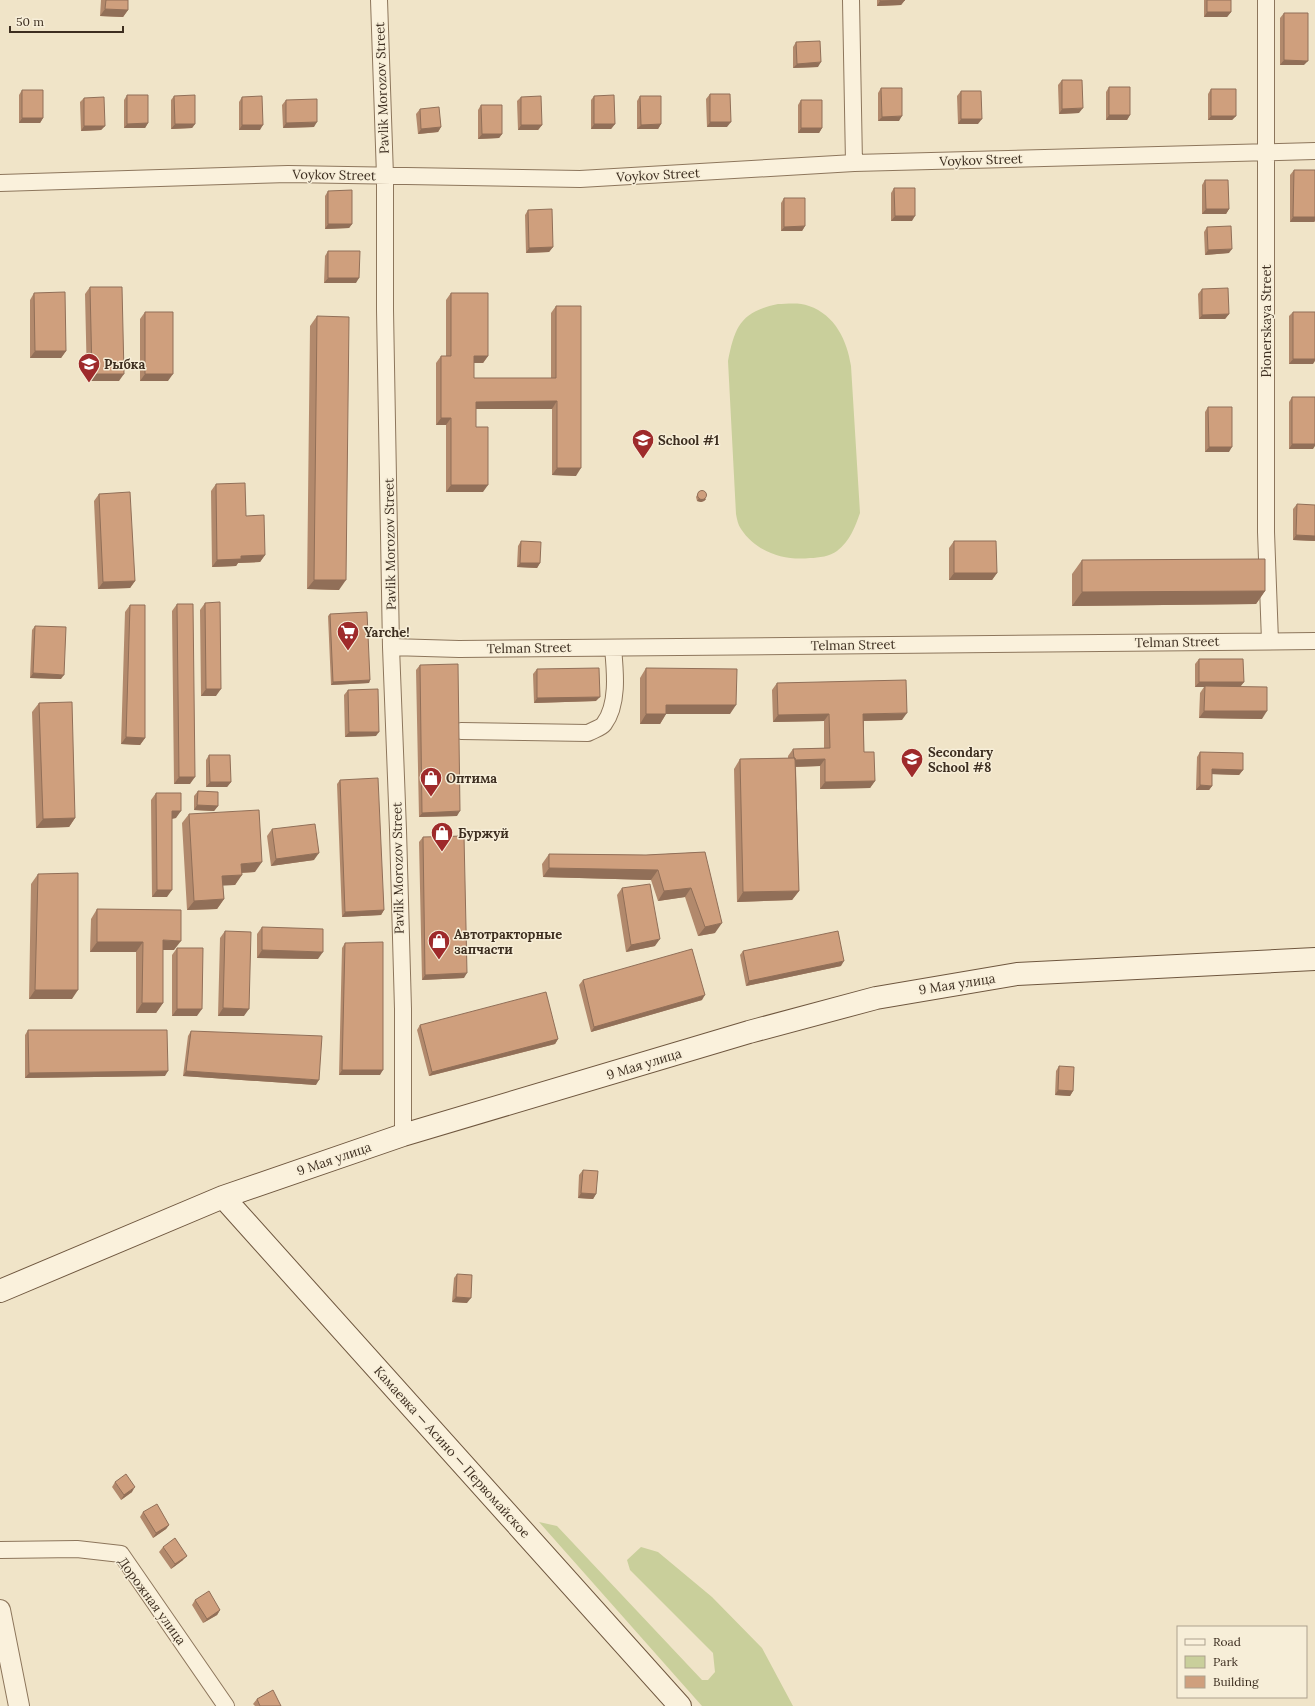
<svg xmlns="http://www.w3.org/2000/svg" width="1315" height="1706" font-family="Lora,serif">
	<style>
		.green { fill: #c9cf9b }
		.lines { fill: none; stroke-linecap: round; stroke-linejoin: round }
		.minor-casing { stroke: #8d765c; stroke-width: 18 }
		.tertiary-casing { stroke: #8d765c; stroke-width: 22 }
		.secondary-casing { stroke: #6f573f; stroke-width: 24 }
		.minor { stroke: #faf1dc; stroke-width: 16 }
		.tertiary { stroke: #faf1dc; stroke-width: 20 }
		.secondary { stroke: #faf1dc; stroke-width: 22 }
		.wall { fill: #b2896c }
		.shaded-wall { fill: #916f58 }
		.building { fill: #cf9f7d; stroke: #916f58 }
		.labels { text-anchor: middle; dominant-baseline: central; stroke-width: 3; stroke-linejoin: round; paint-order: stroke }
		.street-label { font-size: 13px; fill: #3d2e20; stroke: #f7eed8 }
		.poi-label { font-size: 13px; font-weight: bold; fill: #3d2e20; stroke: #f7eed8; text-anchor: start }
	</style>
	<rect width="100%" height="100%" fill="#f0e4c8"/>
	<path class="green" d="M778 304C787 304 799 302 809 306 835 315 847 340 851 366L860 513C855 527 850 541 837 551 830 556 819 558 810 558 784 561 756 552 741 529 738 525 737 519 736 514L728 361C735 326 741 312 778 304Z
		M539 1522 557 1526 702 1680H708L715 1672 713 1653 630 1570 627 1560 641 1547 658 1552 712 1597 762 1648 793 1706H702Z"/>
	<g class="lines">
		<g class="minor-casing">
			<path id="minor" d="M379 0 385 176V310L391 647 398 830 403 1009V1135
				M851 0 854 163
				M1266 0V532L1270 641
				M0 183 288 174 580 179 854 163 1315 151
				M391 647 459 649 1315 641
				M461 731 588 733C593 730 601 728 604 724 619 704 615 670 613 648
				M0 1550 77 1549 121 1554 226 1706"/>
		</g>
		<g class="tertiary-casing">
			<path id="tertiary" d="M0 1610 19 1706"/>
		</g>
		<g class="secondary-casing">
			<path id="secondary" d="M223 1197 680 1706
				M0 1291 223 1197 403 1135 749 1032 876 998 1017 974 1315 959"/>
		</g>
		<use href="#minor" class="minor"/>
		<use href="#tertiary" class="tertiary"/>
		<use href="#secondary" class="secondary"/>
	</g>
	<path class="wall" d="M101 0H128V10L123 17 100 16Z
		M877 0H905L901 5 877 6Z
		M1204 0H1231V12L1227 17H1204Z
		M1284 13 1304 65H1280V18Z
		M796 42 818 67 793 68V47Z
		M1062 80 1079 113 1059 114 1058 85Z
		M1109 87 1130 115 1127 120H1106V92Z
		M881 88 899 121H878V93Z
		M1211 89 1236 116 1232 120H1208V94Z
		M22 90 43 118 40 123H19V95Z
		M961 91 978 124H958L957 96Z
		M710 94 727 127H707L706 99Z
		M127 95 148 123 145 128H124V100Z
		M174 96 195 124 192 128 171 129V100Z
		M594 96 615 124 611 129H591V100Z
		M640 96 661 124 658 129H637V101Z
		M242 97 260 130H239V102Z
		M521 97 542 125 538 130H518L517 101Z
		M84 98 105 126 101 130 81 131 80 102Z
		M286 100 314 127 283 128 282 105Z
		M801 100 822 128 819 133H798V105Z
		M481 105 502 134 499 138 478 139V110Z
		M420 109 441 127 438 132 418 134 416 114Z
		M1294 170H1315V221L1314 222H1290V175Z
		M1205 180 1229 209 1226 214H1202V185Z
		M894 188 912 221H891V193Z
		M328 191 352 224 349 228 325 229V196Z
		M784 198 805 226 802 231H781V203Z
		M528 210 553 247 549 252 526 253 525 215Z
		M1207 227 1229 253 1205 255 1204 232Z
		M328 251 356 283H324L325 256Z
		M90 287 119 381H87L85 294Z
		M1202 289 1229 314 1225 319H1199L1198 294Z
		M34 293 66 351 61 358H30V300Z
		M451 293 488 356 483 363H474V378H551V313L556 306 576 476 552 475V409H476V427L483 492H446V425H436V363L441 356H446V300Z
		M145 312 168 381H140V319Z
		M1293 312 1313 364H1289V316Z
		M317 316 339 590 307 589 310 326Z
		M1292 397 1313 449H1289V402Z
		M1208 407 1229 452H1205V412Z
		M216 484 246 516 265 555 260 562 238 563 236 566 212 567 211 491Z
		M699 491 706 499 704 501 701 502 697 501 696 497Z
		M99 494 135 581 130 588 98 589 94 501Z
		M1297 504 1315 541 1293 540V509Z
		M521 541 540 563 537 568 517 567 518 546Z
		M954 541 997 573 992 580H949V548Z
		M1082 560 1265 591 1256 604 1072 606V574Z
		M205 603 216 696H201L200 610Z
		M177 604 190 784H174L172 611Z
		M130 605 145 738 140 745 121 744 125 612Z
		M330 614 370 680 369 683 331 685 328 616Z
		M35 626 61 679 30 678 32 630Z
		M1199 659 1244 682 1240 687 1262 719 1199 718 1200 693 1204 687H1195V664Z
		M420 665 457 816 419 817 416 670Z
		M646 668 730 714H666L660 724H640V678Z
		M537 669 596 701 534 703 533 674Z
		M777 683 902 720 864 721V752L875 781 870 788 820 789V766L796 767 799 891 792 900 737 902 734 769 740 759 788 758V756L793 749 824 748V721L773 722 772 690Z
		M348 690 376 736 345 737 344 695Z
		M39 703 75 818 69 827 36 828 32 712Z
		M1200 752 1243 770 1239 775 1212 774V786L1209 790H1196L1197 757Z
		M209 755 231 782 227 787H206V760Z
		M340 780 384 910 381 915 342 917 337 784Z
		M198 791 218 806 214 811 194 810V796Z
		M156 793 176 818 172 819 167 897H152L151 800Z
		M189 814 255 872 242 873 235 885H223L224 899 217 909 187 910 182 823Z
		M272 829 314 860 271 866 267 836Z
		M423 837 464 978 422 980 419 842Z
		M705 852 715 933 698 936 685 897 658 901 651 880 543 877 542 864 549 854 646 855Z
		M38 874 72 999H29L31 884Z
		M622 888 655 946 626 952 617 895Z
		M97 909 174 950H163V1003L156 1013H136V952H90L91 919Z
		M262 927 318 959 257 958V934Z
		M225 931 244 1016H218L220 938Z
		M345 943 380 1075H339L342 948Z
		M177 948 197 1016H172V955Z
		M743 951 841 966 746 986 740 955Z
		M583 980 702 1000 591 1032 579 985Z
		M420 1025 558 1039 555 1044 429 1076 417 1030Z
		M28 1030 165 1076 25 1078V1035Z
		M191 1031 316 1085 183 1076 188 1036Z
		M1059 1066 1073 1091 1070 1096 1055 1095 1056 1071Z
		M583 1170 596 1194 593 1199 578 1198 579 1175Z
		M457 1274 467 1303 452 1302 454 1278Z
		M115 1482 132 1492 121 1500 112 1487Z
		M143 1512 169 1525 166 1529 153 1538 140 1517Z
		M163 1547 183 1560 171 1569 159 1552Z
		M195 1600 220 1610 217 1615 203 1623 192 1605Z
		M257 1699 281 1706H255L253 1704Z"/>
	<path class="shaded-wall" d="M905 0 901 5 877 6 880 1Z
		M105 9 128 10 123 17 100 16Z
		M1207 12H1231L1227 17H1204Z
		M1284 60 1308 61 1304 65H1280Z
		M821 62 818 67 793 68 797 64Z
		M1083 108 1079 113 1059 114 1062 109Z
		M1109 115H1130L1127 120H1106Z
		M902 116 899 121H878L882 117Z
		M1211 116H1236L1232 120H1208Z
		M22 118H43L40 123H19Z
		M961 119H982L978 124H958Z
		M317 122 314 127 283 128 286 123Z
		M710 122H731L727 127H707Z
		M148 123 145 128H124L127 124Z
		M175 124H195L192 128 171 129Z
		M594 124H615L611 129H591Z
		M661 124 658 129H637L641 125Z
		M242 125H263L260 130H239Z
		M521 125H542L538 130H518Z
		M84 126H105L101 130 81 131Z
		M441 127 438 132 418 134 421 129Z
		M801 128H822L819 133H798Z
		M482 134H502L499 138 478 139Z
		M1206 209H1229L1226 214H1202Z
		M895 216H915L912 221H891Z
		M1293 217H1315V221L1314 222H1290Z
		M328 224H352L349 228 325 229Z
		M805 226 802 231H781L784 227Z
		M553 247 549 252 526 253 529 248Z
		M1232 249 1229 253 1205 255 1208 250Z
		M328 278H359L356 283H324Z
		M1229 314 1225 319H1199L1202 315Z
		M35 351H66L61 358H30Z
		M474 356H488L483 363H469Z
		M1293 359H1315V361L1313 364H1289Z
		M92 374H124L119 381H87Z
		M145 374H173L168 381H140Z
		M557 401 552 409H471L476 402Z
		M441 418H451L446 425H436Z
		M1292 444H1315V446L1313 449H1289Z
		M1209 447H1232L1229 452H1205Z
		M557 468H581L576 476 552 475Z
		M451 485H488L483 492H446Z
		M699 498 706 499 704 501 701 502 697 501Z
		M1296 535 1315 536V541L1293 540Z
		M265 555 260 562 238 563 236 566 212 567 217 560 241 556Z
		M520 563H540L537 568 517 567Z
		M954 573H997L992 580H949Z
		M314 580H346L339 590 307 589Z
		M135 581 130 588 98 589 103 582Z
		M1265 591 1256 604 1072 606 1082 592Z
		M33 673 64 675 61 679 30 678Z
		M370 680 369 683 331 685 333 682Z
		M1199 682H1244L1240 687H1195Z
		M206 689H221L216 696H201Z
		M600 697 596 701 534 703 537 698Z
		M666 705H736L730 714H660Z
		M1204 711H1267L1262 719 1199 718Z
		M907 713 902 720 858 721 863 714Z
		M646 714H666L660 724H640Z
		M829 714 824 721 773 722 778 715Z
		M349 732H379L376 736 345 737Z
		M126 737 145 738 140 745 121 744Z
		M825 759 820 766 789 767 794 760Z
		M1212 769 1243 770 1239 775 1209 774Z
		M179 777H195L190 784H174Z
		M875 781 870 788 820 789 825 782Z
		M210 782H231L227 787H206Z
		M1200 785 1212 786 1209 790H1196Z
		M197 805 218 806 214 811 194 810Z
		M172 811H181L176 818 167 819Z
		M460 811 457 816 419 817 422 813Z
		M75 818 69 827 36 828 43 819Z
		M319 853 314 860 271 866 276 859Z
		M262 862 255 872 235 873 241 864Z
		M549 868 658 870 651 880 543 877Z
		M242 875 235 885 216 886 222 876Z
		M691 888 685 897 658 901 664 891Z
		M157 890H172L167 897H152Z
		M799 891 792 900 737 902 743 892Z
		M224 899 217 909 187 910 194 901Z
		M384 910 381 915 342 917 345 912Z
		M722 923 715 933 698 936 705 927Z
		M660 939 655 946 626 952 631 945Z
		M163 940 181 941 174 950H157Z
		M97 942H143L136 952H90Z
		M262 950 323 952 318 959 257 958Z
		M844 961 841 966 746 986 749 981Z
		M467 973 464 978 422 980 425 975Z
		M35 990H78L72 999H29Z
		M705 995 702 1000 591 1032 594 1027Z
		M142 1003H163L156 1013H136Z
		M223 1008 249 1009 244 1016H218Z
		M177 1009H202L197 1016H172Z
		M558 1039 555 1044 429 1076 432 1072Z
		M342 1070H383L380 1075H339Z
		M168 1071 165 1076 25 1078 29 1073Z
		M186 1071 319 1080 316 1085 183 1076Z
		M1058 1090 1073 1091 1070 1096 1055 1095Z
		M581 1193 596 1194 593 1199 578 1198Z
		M456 1297 471 1298 467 1303 452 1302Z
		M135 1487 132 1492 121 1500 124 1495Z
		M169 1525 166 1529 153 1538 156 1533Z
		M187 1556 183 1560 171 1569 175 1564Z
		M220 1610 217 1615 203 1623 207 1619Z"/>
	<path class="building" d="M106 0H128V10L105 9Z
		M880 0H905L880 1Z
		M1207 0H1231V12H1207Z
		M1284 13H1308V61L1284 60Z
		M820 41 821 62 797 64 796 42Z
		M1062 80H1082L1083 108 1062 109Z
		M1109 87H1130V115H1109Z
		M881 88H902V116L882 117Z
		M1211 89H1236V116H1211Z
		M22 90H43V118H22Z
		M961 91H981L982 119H961Z
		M710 94H730L731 122H710Z
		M127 95H148V123L127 124Z
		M195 95V124H175L174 96Z
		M614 95 615 124H594V96Z
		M262 96 263 125H242V97Z
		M541 96 542 125H521V97Z
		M640 96H661V124L641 125Z
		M104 97 105 126H84V98Z
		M317 99V122L286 123V100Z
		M801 100H822V128H801Z
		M481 105H502V134H482Z
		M439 107 441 127 421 129 420 109Z
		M1294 170H1315V217H1293Z
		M1205 180H1228L1229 209H1206Z
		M894 188H915V216H895Z
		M352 190V224H328V191Z
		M784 198H805V226L784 227Z
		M552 209 553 247 529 248 528 210Z
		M1231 226 1232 249 1208 250 1207 227Z
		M328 251H360L359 278H328Z
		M90 287H122L124 374H92Z
		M1228 288 1229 314 1202 315V289Z
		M65 292 66 351H35L34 293Z
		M451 293H488V356H474V378H556V306H581V468H557V401L476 402V427H488V485H451V418H441V356H451Z
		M145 312H173V374H145Z
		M1293 312H1315V359H1293Z
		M317 316 349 317 346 580H314Z
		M1292 397H1315V444H1292Z
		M1208 407H1232V447H1209Z
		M245 483 246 516 264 515 265 555 241 556V559L217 560 216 484Z
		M697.5 495a4.5 4.5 0 1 1 9 0a4.5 4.5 0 1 1-9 0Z
		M130 492 135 581 103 582 99 494Z
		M1297 504 1315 505V536L1296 535Z
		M521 541 541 542 540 563H520Z
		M954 541H996L997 573H954Z
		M1265 559V591L1082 592V560Z
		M220 602 221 689H206L205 603Z
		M177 604H193L195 777H179Z
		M130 605H145V738L126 737Z
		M367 612 370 680 333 682 330 614Z
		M35 626 66 627 64 675 33 673Z
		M1199 659H1243L1244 682H1199Z
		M458 664 460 811 422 813 420 665Z
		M599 668 600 697 537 698V669Z
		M646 668 737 669 736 705H666V714H646Z
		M906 680 907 713 863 714 864 752H874L875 781 825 782V759L795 760V758H794L793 749 830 748 829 714 778 715 777 683Z
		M1205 686 1267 687V711H1204Z
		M378 689 379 732H349L348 690Z
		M72 702 75 818 43 819 39 703Z
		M1200 752 1243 753V770L1212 769V786L1200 785Z
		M209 755H230L231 782H210Z
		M795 758 799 891 743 892 740 759Z
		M378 778 384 910 345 912 340 780Z
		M198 791 218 792V806L197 805Z
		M156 793H181V811H172V890H157Z
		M259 810 262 862 241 864 242 875 222 876 224 899 194 901 189 814Z
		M315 824 319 853 276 859 272 829Z
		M464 836 467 973 425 975 423 837Z
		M705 852 722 923 705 927 691 888 664 891 658 870 549 868V854L646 855Z
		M78 873V990H35L38 874Z
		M650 884 660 939 631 945 622 888Z
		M97 909 181 910V941L163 940V1003H142L143 942H97Z
		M262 927 323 929V952L262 950Z
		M225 931 251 932 249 1009 223 1008Z
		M838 931 844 961 749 981 743 951Z
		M383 942V1070H342L345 943Z
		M177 948H203L202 1009H177Z
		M692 949 705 995 594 1027 583 980Z
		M546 992 558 1039 432 1072 420 1025Z
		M28 1030H167L168 1071 29 1073Z
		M191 1031 322 1036 319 1080 186 1071Z
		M1059 1066 1074 1067 1073 1091 1058 1090Z
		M583 1170 598 1171 596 1194 581 1193Z
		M457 1274 472 1275 471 1298 456 1297Z
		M126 1474 135 1487 124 1495 115 1482Z
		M157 1504 169 1525 156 1533 143 1512Z
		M175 1538 187 1556 175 1564 163 1547Z
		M209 1591 220 1610 207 1619 195 1600Z
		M273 1690 281 1706H260L257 1699Z"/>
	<defs>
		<g id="school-pin" transform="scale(1.15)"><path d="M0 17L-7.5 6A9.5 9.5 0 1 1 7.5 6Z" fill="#9e2a2b" stroke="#f7eed8"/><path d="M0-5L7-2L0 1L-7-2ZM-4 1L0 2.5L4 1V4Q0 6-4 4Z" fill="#fff"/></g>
		<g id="supermarket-pin" transform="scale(1.15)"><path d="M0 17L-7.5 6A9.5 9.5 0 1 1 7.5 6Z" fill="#9e2a2b" stroke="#f7eed8"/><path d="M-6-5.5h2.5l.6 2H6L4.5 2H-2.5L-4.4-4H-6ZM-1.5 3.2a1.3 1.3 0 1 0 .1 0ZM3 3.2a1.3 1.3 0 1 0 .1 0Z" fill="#fff"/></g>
		<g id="shop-pin" transform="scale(1.15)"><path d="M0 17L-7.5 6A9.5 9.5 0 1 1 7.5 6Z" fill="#9e2a2b" stroke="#f7eed8"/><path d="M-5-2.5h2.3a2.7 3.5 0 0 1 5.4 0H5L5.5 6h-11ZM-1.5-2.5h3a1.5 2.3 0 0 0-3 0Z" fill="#fff"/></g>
	</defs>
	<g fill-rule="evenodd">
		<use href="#school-pin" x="89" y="364"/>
		<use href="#school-pin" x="643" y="440"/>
		<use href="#supermarket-pin" x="348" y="632"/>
		<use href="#school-pin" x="912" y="759"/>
		<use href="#shop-pin" x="431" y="778"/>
		<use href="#shop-pin" x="442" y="833"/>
		<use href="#shop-pin" x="439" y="941"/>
	</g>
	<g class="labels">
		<g class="street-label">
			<text transform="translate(382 88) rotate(-92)">Pavlik Morozov Street</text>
			<text transform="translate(981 160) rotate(-2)">Voykov Street</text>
			<text transform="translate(334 175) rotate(1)">Voykov Street</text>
			<text transform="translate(658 175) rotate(-3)">Voykov Street</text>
			<text transform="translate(1266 321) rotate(-90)">Pionerskaya Street</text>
			<text transform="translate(390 544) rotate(-91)">Pavlik Morozov Street</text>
			<text transform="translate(1177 642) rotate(-1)">Telman Street</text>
			<text transform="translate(853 645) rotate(-1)">Telman Street</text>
			<text transform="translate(529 648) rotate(-1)">Telman Street</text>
			<text transform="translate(398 868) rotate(-91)">Pavlik Morozov Street</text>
			<text transform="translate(957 984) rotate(-9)">9 Мая улица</text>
			<text transform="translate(644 1064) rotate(-17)">9 Мая улица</text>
			<text transform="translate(334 1159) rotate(-19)">9 Мая улица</text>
			<text transform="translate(452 1452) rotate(48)">Камаевка — Асино — Первомайское</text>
			<text transform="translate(152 1601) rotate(54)">Дорожная улица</text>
		</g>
		<g class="poi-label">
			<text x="104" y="364">Рыбка</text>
			<text x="658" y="440">School #1</text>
			<text x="364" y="632">Yarche!</text>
			<text x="928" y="752">Secondary<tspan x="928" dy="15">School #8</tspan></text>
			<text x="446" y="778">Оптима</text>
			<text x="458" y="833">Буржуй</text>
			<text x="454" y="934">Автотракторные<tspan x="454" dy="15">запчасти</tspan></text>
		</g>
	</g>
	<rect x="1177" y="1626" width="130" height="72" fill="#f7eed8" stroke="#ada18e"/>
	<rect x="1185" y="1639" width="20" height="6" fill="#faf1dc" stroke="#ada18e"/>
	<text x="1213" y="1646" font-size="12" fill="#3d2e20">Road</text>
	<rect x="1185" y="1656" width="20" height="12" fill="#c9cf9b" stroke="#ada18e"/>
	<text x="1213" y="1666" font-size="12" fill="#3d2e20">Park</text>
	<rect x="1185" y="1676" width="20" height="12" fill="#cf9f7d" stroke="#ada18e"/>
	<text x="1213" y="1686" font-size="12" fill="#3d2e20">Building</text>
	<path d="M10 26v6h113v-6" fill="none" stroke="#3d2e20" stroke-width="2"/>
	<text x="16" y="26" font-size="12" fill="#3d2e20" stroke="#f7eed8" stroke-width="3" paint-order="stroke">50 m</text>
</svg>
